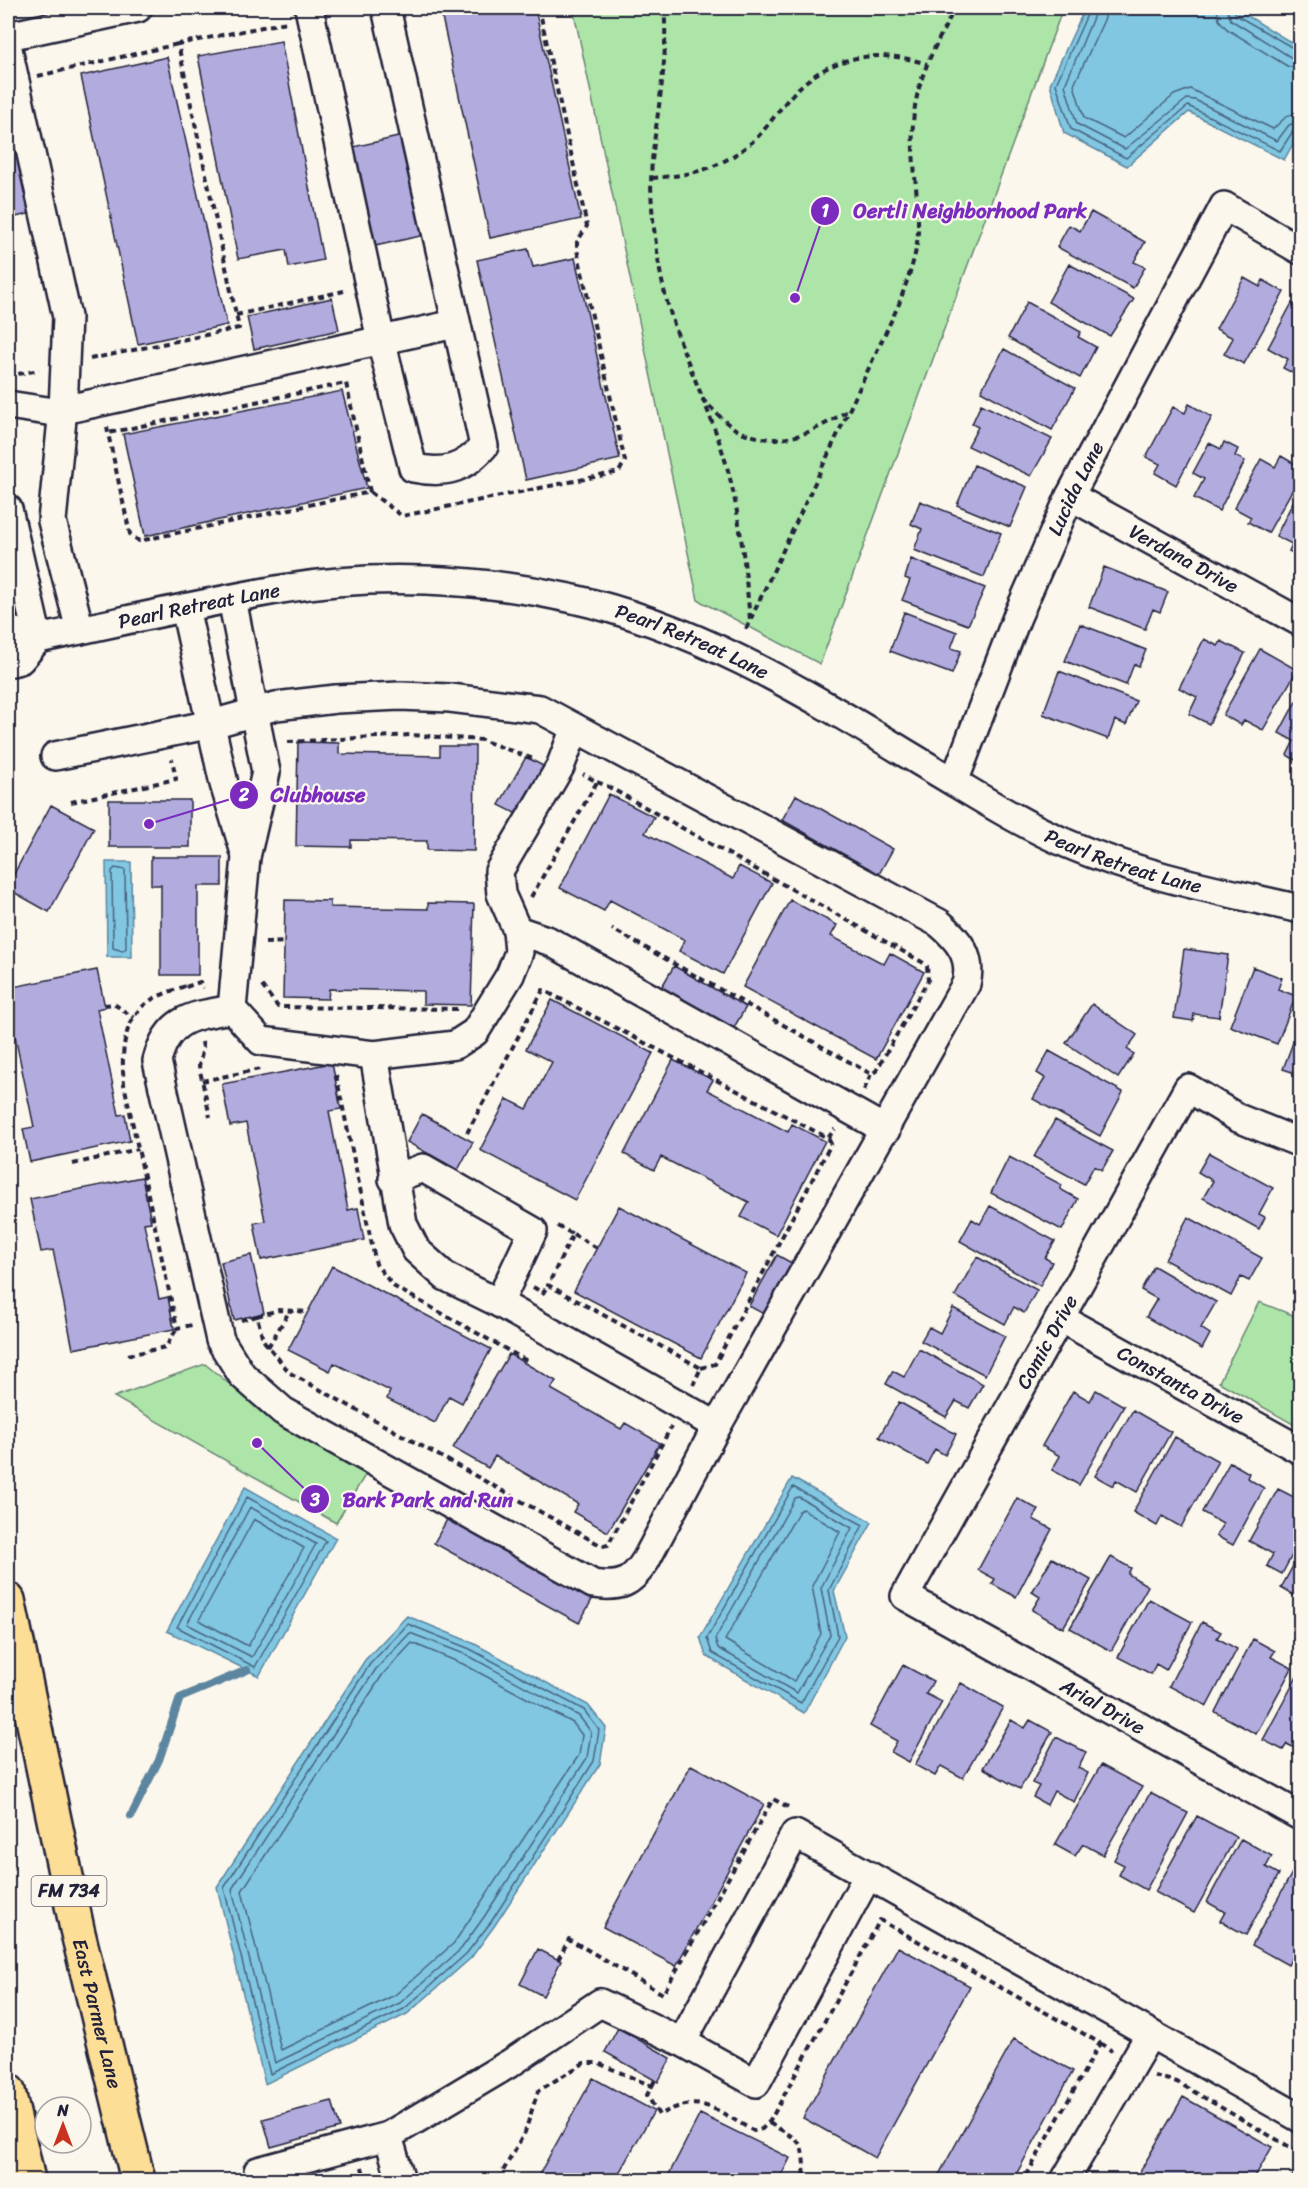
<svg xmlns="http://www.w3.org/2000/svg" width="1308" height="2188" font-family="Sriracha,sans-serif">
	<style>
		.green { fill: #ade5a8; stroke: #688472; stroke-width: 1.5 }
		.water { fill: #81c7e2; stroke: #5b859f; stroke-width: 1.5 }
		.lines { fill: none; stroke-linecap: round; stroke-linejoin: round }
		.shore { stroke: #48647e; stroke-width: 1.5 }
		.stream { stroke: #5b859f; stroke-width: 8 }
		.building { fill: #b1acdd; stroke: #22223b; stroke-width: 1.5 }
		.minor-casing { stroke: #22223b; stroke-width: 32 }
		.major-casing { stroke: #22223b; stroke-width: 38 }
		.path { stroke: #22223b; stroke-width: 4; stroke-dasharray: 6 4.5; stroke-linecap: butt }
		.minor { stroke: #fbf7ec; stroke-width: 27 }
		.major { stroke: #fdde96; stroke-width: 33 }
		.labels { text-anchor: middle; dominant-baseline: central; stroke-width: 4.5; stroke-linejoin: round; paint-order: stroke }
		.shield { fill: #fbf7ec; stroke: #636270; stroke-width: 1.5 }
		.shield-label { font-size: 18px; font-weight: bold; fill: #22223b }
		.street-label { font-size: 20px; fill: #22223b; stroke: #fbf7ec }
		.leader { fill: none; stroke: #7b2cbf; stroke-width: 2 }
		.callout-dot { fill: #7b2cbf; stroke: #fbf7ec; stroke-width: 2 }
		.mark-label { font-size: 18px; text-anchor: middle; font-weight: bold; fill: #fff }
		.callout-label { font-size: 21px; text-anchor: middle; font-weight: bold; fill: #7b2cbf; stroke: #fbf7ec; stroke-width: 4.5; stroke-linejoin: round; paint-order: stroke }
	</style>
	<rect width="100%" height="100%" fill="#fbf7ec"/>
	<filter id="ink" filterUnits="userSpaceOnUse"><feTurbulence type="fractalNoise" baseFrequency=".0167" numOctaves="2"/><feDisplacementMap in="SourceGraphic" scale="12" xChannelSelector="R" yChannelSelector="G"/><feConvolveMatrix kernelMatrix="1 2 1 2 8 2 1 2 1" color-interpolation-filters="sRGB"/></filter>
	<g filter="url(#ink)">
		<path class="green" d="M573 8H1063L820 664 698 600Z
			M1259 1302 1300 1318V1428L1219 1382Z
			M205 1364 267 1415 367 1472 336 1523 114 1397Z"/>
		<path class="water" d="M1085 8H1235L1300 48V131L1284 160 1189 112 1127 166 1064 133 1050 84Z
			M106 862H131L132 957H107Z
			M792 1478 872 1522 834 1591 845 1636 804 1713 706 1656 700 1637Z
			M245 1487 336 1538 259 1676 167 1631Z
			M407 1616 473 1643 588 1705 606 1728 600 1764 495 1925 471 1958 407 2014 265 2084 217 1887 365 1660Z"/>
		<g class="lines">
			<path class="shore" d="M1090 8 1056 84 1071 129 1126 158 1188 106 1280 151 1293 131 1300 129
				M1097 8 1065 85 1077 124 1125 149 1187 99 1195 100 1277 141 1289 125 1300 121
				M1106 8 1105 18 1074 85 1084 118 1124 138 1174 95 1190 89 1273 129 1287 116 1300 112
				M1217 8 1219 20 1227 29 1287 66 1300 69
				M1226 8 1231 20 1292 58 1300 60
				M1233 8 1236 15 1300 52
				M115 868 125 870 126 948 123 951 113 948 112 871Z
				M793 1487 863 1525 829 1590 838 1636 801 1703 712 1653 707 1638Z
				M247 1497 326 1541 255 1667 177 1627Z
				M799 1497 852 1528 821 1588 830 1635 797 1693 718 1648 715 1639 795 1498Z
				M250 1507 316 1544 252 1657 187 1624Z
				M803 1509 840 1532 812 1586 821 1634 794 1681 725 1640 799 1511Z
				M254 1519 304 1548 248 1646 199 1620Z
				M408 1624 470 1649 584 1710 599 1730 594 1761 491 1922 466 1954 404 2009 270 2074 224 1888 370 1664Z
				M410 1633 467 1655 579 1716 591 1732 587 1758 484 1917 461 1949 400 2003 275 2063 232 1889 376 1669Z
				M412 1643 463 1664 573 1723 582 1735 579 1755 454 1943 395 1995 281 2050 242 1891 383 1674Z"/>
			<path class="stream" d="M131 1816 159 1760 180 1698 247 1670"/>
		</g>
		<path class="building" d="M440 8H535L581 219 490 238Z
			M281 41 323 260 289 267 286 250 238 259 198 56Z
			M167 57 227 325 138 344 81 76Z
			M14 132 32 213 8 219V133Z
			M403 136 425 235 375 246 353 147Z
			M1091 212 1145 242 1134 262 1145 267 1133 288 1057 247 1069 225 1080 231Z
			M528 249 533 267 575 258 620 459 526 480 477 260Z
			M1069 264 1134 299 1110 336 1048 302Z
			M1244 278 1260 287 1263 280 1284 292 1244 364 1224 354 1233 338 1216 329Z
			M332 298 339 330 254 349 247 317Z
			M1027 302 1081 332 1078 337 1096 347 1080 378 1008 338Z
			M1292 303 1300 308V371L1298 376 1283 368 1288 359 1268 348Z
			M1004 349 1075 388 1052 430 981 391Z
			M342 391 367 488 145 536 123 434Z
			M981 404 1052 439 1031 476 968 446 978 427 972 424Z
			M1189 404 1212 417 1176 485 1155 473 1160 464 1146 457 1173 407 1185 413Z
			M1224 442 1238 449 1235 456 1245 461 1219 511 1194 498 1204 479 1193 473 1209 443 1221 449Z
			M1281 456 1300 467 1295 476 1299 478 1268 533 1248 522 1251 517 1234 508 1261 459 1275 467Z
			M974 465 1027 487 1010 527 957 505Z
			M1300 488V556L1289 551 1292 544 1276 536Z
			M920 501 1001 533 984 577 914 550 922 529 911 524Z
			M911 559 985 588 968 625 902 600 910 580 905 578Z
			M1104 567 1168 592 1160 612 1153 609 1145 629 1089 607Z
			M904 612 957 632 951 648 961 651 952 674 890 651Z
			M1080 624 1146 650 1139 666 1134 664 1126 685 1065 661Z
			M1204 639 1218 646 1221 641 1245 653 1209 724 1189 714 1197 697 1179 688Z
			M1260 649 1297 670 1263 730 1244 720 1241 725 1223 715Z
			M1059 671 1136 701 1126 725 1115 720 1108 739 1043 714Z
			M1300 694V763L1287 755 1294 741 1279 733Z
			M298 742 339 743V754L440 756V746H475L474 851 427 850V841L351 840V847L296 846Z
			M526 757 551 770 525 818 499 805Z
			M609 794 654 817 645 833 733 879 739 866 772 883 723 974 679 951 685 940 610 900 604 911 560 888Z
			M796 795 893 849 879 874 782 820Z
			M109 800H190V847H109Z
			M51 805 94 828 49 912 8 889V885Z
			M151 857H222V886H198V975H161V885H151Z
			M285 900 330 901V907L428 909V903L474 904 471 1005 423 1004V991L329 989 328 999 283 998Z
			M790 900 837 925 831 936 884 964 890 953 924 972 876 1059 743 987Z
			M1184 949 1228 955 1219 1017 1194 1014 1193 1021 1174 1018Z
			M674 966 746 1007 733 1029 661 988Z
			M1253 967 1282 978 1278 989 1296 996 1277 1044 1230 1026Z
			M97 970 105 1007 97 1009 119 1115 125 1114 130 1141 30 1162 23 1129 34 1127 15 1036 8 1037V988Z
			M552 1000 653 1053 575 1200 480 1150 507 1099 527 1109 552 1062 526 1049Z
			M1092 1004 1137 1035 1127 1049 1134 1054 1118 1078 1066 1043Z
			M1300 1024V1081L1296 1079 1298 1074 1283 1069Z
			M1049 1051 1123 1092 1100 1136 1033 1099 1045 1078 1037 1073Z
			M673 1060 713 1080 707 1090 788 1132 792 1124 825 1141 776 1235 741 1217 749 1202 661 1157 654 1170 624 1154Z
			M332 1063 341 1109 329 1111 348 1210 358 1208 364 1240 261 1260 254 1223 265 1221 246 1123 230 1126 222 1084Z
			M422 1114 473 1142 458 1170 407 1142Z
			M1055 1120 1113 1151 1102 1170 1094 1166 1084 1184 1034 1157Z
			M1209 1153 1273 1188 1259 1214 1265 1217 1259 1229 1203 1198 1213 1181 1198 1172Z
			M1009 1157 1062 1185 1060 1189 1078 1199 1062 1230 991 1193Z
			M142 1177 151 1222 144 1223 159 1299 168 1297 174 1329 73 1349 53 1250 41 1252 30 1199Z
			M619 1206 746 1273 701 1358 574 1291Z
			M990 1206 1055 1241 1045 1258 1052 1262 1040 1286 960 1241 972 1219 980 1224Z
			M1188 1217 1262 1258 1249 1281 1241 1277 1231 1296 1165 1260Z
			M251 1255 264 1313 234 1320 221 1262Z
			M777 1255 799 1267 771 1318 749 1306Z
			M977 1257 1037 1290 1024 1313 1014 1307 1005 1324 955 1296Z
			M332 1266 491 1349 462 1403 449 1396 435 1423 387 1399 390 1391 334 1363 330 1371 288 1350Z
			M1154 1266 1216 1302 1201 1328 1210 1334 1202 1349 1146 1317 1157 1299 1141 1290Z
			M953 1308 1005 1336 985 1375 921 1341 929 1327 940 1333Z
			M919 1349 983 1384 969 1408 956 1401 946 1417 886 1384 893 1371 904 1377Z
			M509 1354 556 1381 551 1389 621 1429 625 1423 660 1443 608 1532 573 1512 578 1504 495 1456 488 1468 453 1448Z
			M1096 1390 1124 1406 1079 1485 1052 1470 1060 1456 1042 1446 1073 1391 1090 1401Z
			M899 1402 956 1434 945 1455 935 1449 927 1464 879 1437Z
			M1133 1410 1171 1432 1137 1492 1116 1480 1113 1486 1095 1476Z
			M1175 1437 1218 1461 1181 1527 1162 1516 1157 1526 1133 1512Z
			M1230 1462 1249 1473 1247 1478 1264 1488 1233 1545 1216 1536 1223 1524 1202 1512Z
			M1278 1489 1298 1499 1294 1506 1300 1510V1540L1282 1574 1267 1566 1273 1554 1249 1541Z
			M1017 1498 1039 1510 1033 1519 1052 1529 1016 1597 992 1584 995 1579 978 1570Z
			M449 1516 594 1596 579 1623 434 1543Z
			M1300 1553V1599L1281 1588Z
			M1111 1557 1131 1568 1128 1574 1148 1586 1111 1651 1070 1628Z
			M1052 1558 1091 1580 1063 1628 1032 1610 1040 1597 1032 1592Z
			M1149 1599 1192 1622 1166 1670 1156 1664 1151 1674 1118 1657Z
			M1202 1622 1221 1632 1217 1638 1237 1649 1207 1706 1169 1686Z
			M1253 1639 1275 1651 1271 1657 1292 1668 1256 1734 1215 1712Z
			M903 1665 933 1681 926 1694 942 1702 909 1762 891 1752 897 1741 870 1726Z
			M1300 1671V1751L1287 1744 1283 1750 1263 1740Z
			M961 1683 1003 1707 963 1778 941 1766 935 1776 915 1765Z
			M1011 1720 1025 1728 1030 1720 1052 1732 1020 1789 983 1768Z
			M1056 1737 1086 1752 1078 1768 1088 1773 1074 1802 1054 1791 1047 1805 1033 1797 1039 1786 1032 1783Z
			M691 1765 764 1804 676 1966 603 1927Z
			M1101 1765 1142 1787 1103 1855 1083 1844 1075 1856 1055 1845Z
			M1150 1793 1188 1813 1146 1890 1119 1875 1124 1865 1114 1860Z
			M1197 1816 1236 1837 1194 1913 1155 1892Z
			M1241 1839 1272 1856 1266 1867 1279 1874 1246 1935 1220 1921 1225 1912 1207 1902Z
			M1292 1873 1300 1877V1943L1288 1965 1252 1945Z
			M898 1947 970 1986 875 2158 803 2118Z
			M538 1949 561 1961 543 1996 520 1984Z
			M618 2028 671 2058 658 2082 605 2052Z
			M1014 2039 1073 2071 1013 2180H936Z
			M593 2078 654 2111 615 2180H536Z
			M1183 2097 1272 2147 1253 2180H1135Z
			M332 2101 340 2128 271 2147 263 2119Z
			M700 2114 790 2158 779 2180H666Z
			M1299 2165 1300 2180H1290Z"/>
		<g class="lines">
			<g class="minor-casing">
				<g id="minor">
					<path d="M309 8 381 340 413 468C444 474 463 470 484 446L386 8"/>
					<path d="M8 36 138 8"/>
					<path d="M8 49 67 317 63 409 52 521 80 630"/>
					<path d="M8 405 54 412 455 324"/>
					<path id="s1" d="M1070 496 1300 622"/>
					<path d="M8 509 38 639"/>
					<path d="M232 599 266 772 246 857 232 1009 261 1041 374 1055 455 1045 475 1032 510 975 519 952 517 930 501 894 499 871 560 767 575 728"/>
					<path d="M185 608 224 784 246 856"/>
					<path id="s2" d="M8 630 38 639C119 622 200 603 282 589 375 573 477 578 569 598 703 627 817 700 932 769 976 795 1021 824 1068 844 1142 876 1222 891 1300 909"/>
					<path d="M8 663 20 660 38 639"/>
					<path d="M55 756 212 724 276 706 336 699 400 696 450 698 540 709 939 923C959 940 973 957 966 984L717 1426 646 1560C631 1584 620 1588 593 1584L283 1411 242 1375 220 1340 157 1061C168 1017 193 1016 232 1009"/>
					<path id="s3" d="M954 782 1017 617 1070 496 1224 206 1300 250"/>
					<path d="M517 930 549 941 886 1130"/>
					<path d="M374 1055 403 1224 416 1250 446 1277 499 1303 717 1426"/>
					<path id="s4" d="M1300 1143 1238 1118 1188 1088 905 1596 1300 1816"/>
					<path d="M393 1179 423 1168 533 1231 499 1303"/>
					<path id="s5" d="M1060 1318 1300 1450"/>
					<path d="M682 2042 795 1834 1300 2118"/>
					<path d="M258 2171 388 2136"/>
					<path d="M401 2180 388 2136 512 2062 600 2003 682 2042 756 2083 868 1875"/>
					<path d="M1065 2180 1150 2034"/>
				</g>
			</g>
			<g class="major-casing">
				<g id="major">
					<path id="s6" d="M8 1600 77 1929 138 2180"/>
					<path d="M8 2091 28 2180"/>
				</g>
			</g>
			<path class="path" d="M664 8C669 58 657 110 652 161 649 196 654 231 659 265 669 328 698 381 719 441 739 498 744 559 750 619
				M38 76 178 44
				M652 178C690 175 714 171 746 147 765 133 776 112 792 95 828 55 878 48 927 64
				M236 315 344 291
				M90 359 239 328 178 44 287 22
				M8 376 39 370
				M702 399C713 409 727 426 741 432 785 449 812 432 849 410
				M107 427 108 433 130 534 139 541 370 492 346 383 108 433
				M370 492 402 516 619 472 625 461 577 250V242L587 226 539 8
				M746 629 899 304C907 280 918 255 918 229 919 186 907 143 916 101 922 68 940 37 955 8
				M288 742 411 735 482 740 536 760
				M597 782 607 786 922 962 927 966 928 980 876 1071 871 1074 612 929
				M288 787 292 792H297
				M71 802 176 779 172 759
				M531 897 597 782 583 774
				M265 943 284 942
				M185 986C175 990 161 994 151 1000 122 1018 121 1055 124 1084L177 1328 192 1325
				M262 986 278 1007 460 1009
				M186 987 200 982 203 988
				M104 1005 114 1004 134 1018
				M202 1042 203 1047 199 1066 210 1117
				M336 1075 376 1264 393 1286 527 1361
				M202 1081 260 1069
				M864 1090 871 1074
				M467 1133 543 990 828 1138 835 1129
				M73 1164 138 1149
				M557 1226 573 1234 548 1285 701 1368 693 1385
				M573 1234 597 1248
				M533 1287 543 1293 548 1285
				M257 1316 279 1310 307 1312
				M241 1320 257 1316 263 1340 290 1373 602 1546 608 1545 671 1427
				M268 1347 289 1312
				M128 1355 166 1347 177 1328
				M701 1368 715 1364 831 1144 828 1138
				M558 1960 569 1939 663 1994 773 1799 792 1809
				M1100 2043 1112 2051
				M1154 2076 1177 2082 1300 2153
				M652 2086 655 2080
				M769 2123C805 2144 802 2138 805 2180
				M362 2167 365 2180
				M498 2180 525 2132 538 2091 584 2063H598L652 2086 647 2095 659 2115C702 2092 715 2110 754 2131L762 2129 770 2121 880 1920 1100 2043 1024 2180"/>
			<use href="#minor" class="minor"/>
			<use href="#major" class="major"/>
		</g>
	</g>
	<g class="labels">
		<rect class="shield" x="31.5" y="1876" width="75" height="30" rx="4.5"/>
		<g class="shield-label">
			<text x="69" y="1891">FM 734</text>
		</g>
		<g class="street-label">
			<text stroke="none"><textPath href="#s3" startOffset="318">Lucida Lane</textPath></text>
			<text stroke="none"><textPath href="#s1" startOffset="130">Verdana Drive</textPath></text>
			<text stroke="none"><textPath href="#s2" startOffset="196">Pearl Retreat Lane</textPath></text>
			<text stroke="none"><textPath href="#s2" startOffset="700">Pearl Retreat Lane</textPath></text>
			<text stroke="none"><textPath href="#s2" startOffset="1186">Pearl Retreat Lane</textPath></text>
			<text transform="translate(1047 1342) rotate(-61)">Comic Drive</text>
			<text stroke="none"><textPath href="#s5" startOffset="138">Constanta Drive</textPath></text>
			<text stroke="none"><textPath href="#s4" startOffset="933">Arial Drive</textPath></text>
			<text stroke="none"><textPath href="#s6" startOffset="423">East Parmer Lane</textPath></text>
		</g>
	</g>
	<path class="leader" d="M795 298L825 211M149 824L244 795M257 1443L315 1499"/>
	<g class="callout-dot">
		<circle cx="795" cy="298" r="6"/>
		<circle cx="149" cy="824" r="6"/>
		<circle cx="257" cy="1443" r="6"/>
		<circle cx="825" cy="211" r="15"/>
		<circle cx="244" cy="795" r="15"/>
		<circle cx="315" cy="1499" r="15"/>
	</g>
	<g class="mark-label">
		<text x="825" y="217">1</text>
		<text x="244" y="801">2</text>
		<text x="315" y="1506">3</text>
	</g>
	<g class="callout-label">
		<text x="970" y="218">Oertli Neighborhood Park</text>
		<text x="318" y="802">Clubhouse</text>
		<text x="428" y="1507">Bark Park and Run</text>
	</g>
	<rect width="1308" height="2188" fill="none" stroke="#fbf7ec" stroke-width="30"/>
	<rect x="15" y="15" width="1278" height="2158" fill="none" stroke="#22223b" stroke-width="2" filter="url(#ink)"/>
	<g transform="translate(63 2125)"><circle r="28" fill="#fbf7ec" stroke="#a4a2a5" stroke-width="1.5"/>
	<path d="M0-4.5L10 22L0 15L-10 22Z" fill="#c8321e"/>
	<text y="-9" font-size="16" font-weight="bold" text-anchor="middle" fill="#22223b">N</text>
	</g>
</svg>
